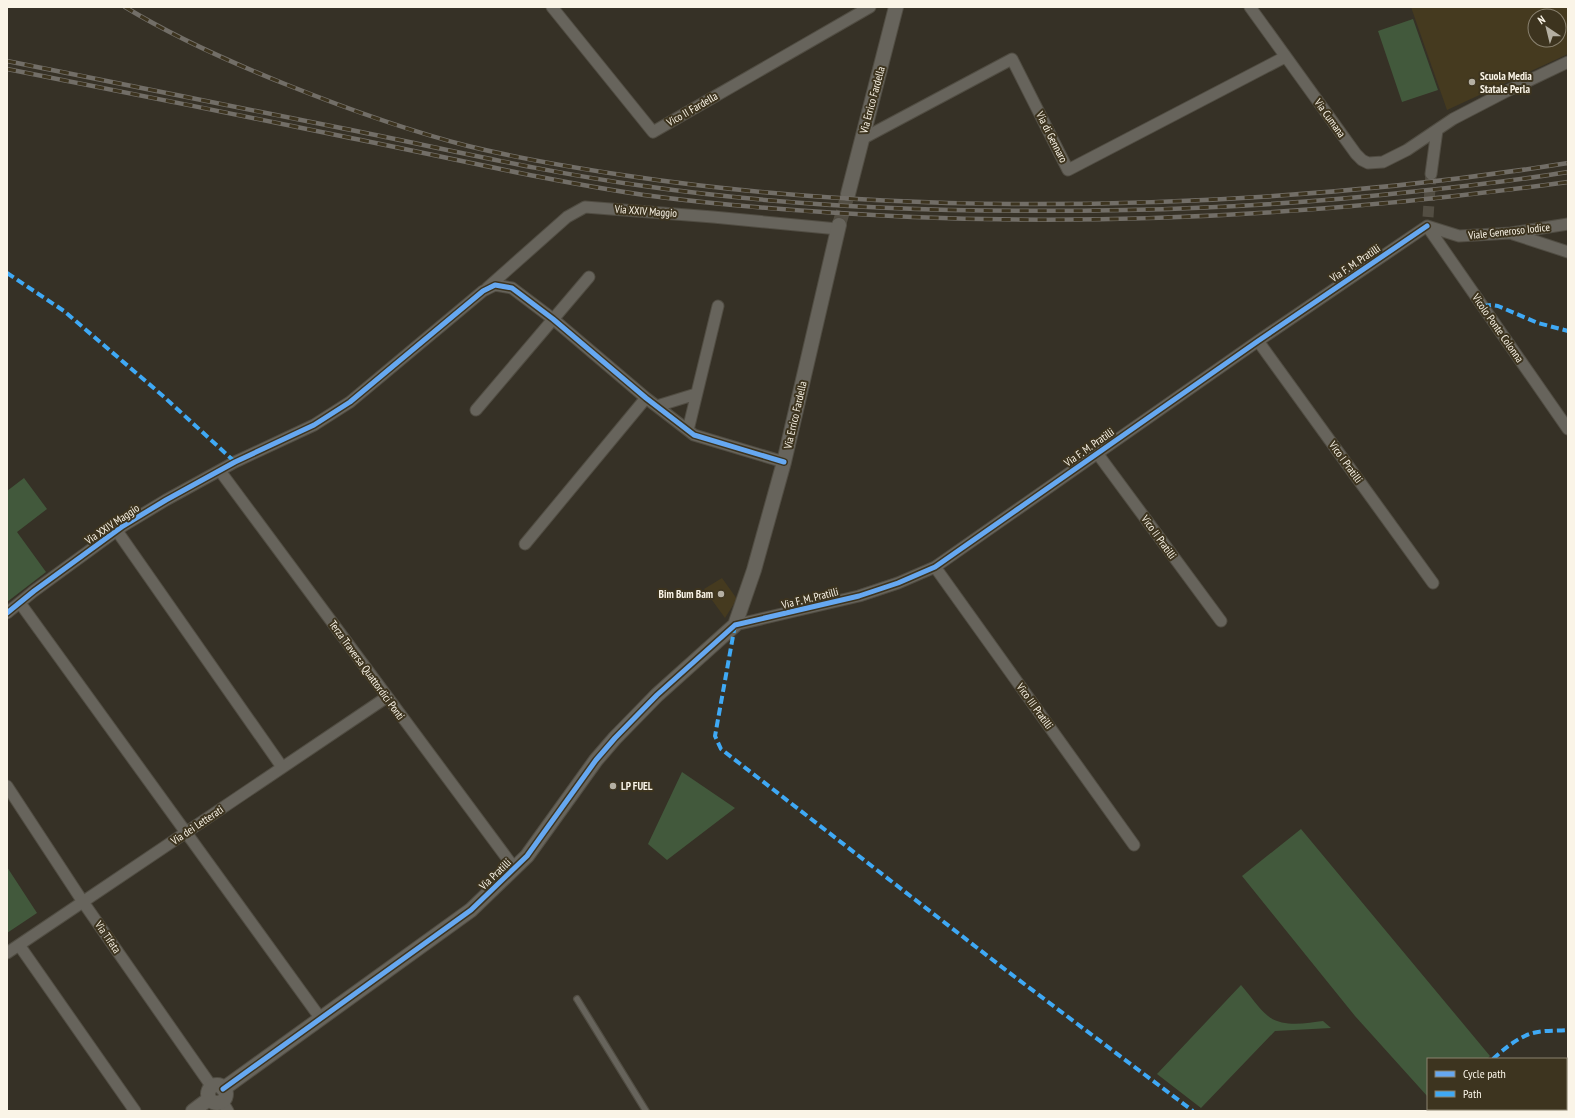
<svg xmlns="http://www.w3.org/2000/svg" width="1575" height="1118" font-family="'PT Sans Narrow',sans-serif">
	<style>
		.built { fill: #453a1f; fill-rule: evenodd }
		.grass { fill: #42593c }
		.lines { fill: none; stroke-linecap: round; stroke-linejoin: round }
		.minor-tunnel { stroke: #534e43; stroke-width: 11; stroke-dasharray: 11 5.5; stroke-linecap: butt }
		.tertiary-tunnel { stroke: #534e43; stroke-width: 14; stroke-dasharray: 14 7; stroke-linecap: butt }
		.service-casing { stroke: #514d43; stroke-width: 8 }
		.minor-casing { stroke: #514d43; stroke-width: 13 }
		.tertiary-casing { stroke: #514d43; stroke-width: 16 }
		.service { stroke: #67645c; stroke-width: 5.5 }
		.minor { stroke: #67645c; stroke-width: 11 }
		.tertiary { stroke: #67645c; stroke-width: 14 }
		.rail-casing { stroke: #726e67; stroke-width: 4.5 }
		.rail { stroke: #3d341f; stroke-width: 3; stroke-dasharray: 9; stroke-linecap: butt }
		.quiet { stroke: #3fa9f5; stroke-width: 4; stroke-dasharray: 8 4; stroke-linecap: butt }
		.cycleway-casing { stroke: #3d341f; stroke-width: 8 }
		.cycleway { stroke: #66a8f1; stroke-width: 5 }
		.poi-dot { fill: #b5b0a3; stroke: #3d341f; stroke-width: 1.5 }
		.labels { text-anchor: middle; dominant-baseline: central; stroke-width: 4; stroke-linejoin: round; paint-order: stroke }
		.poi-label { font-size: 11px; font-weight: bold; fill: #faf4e7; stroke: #3d341f; text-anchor: start }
		.street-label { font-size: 11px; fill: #faf4e7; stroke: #3d341f }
	</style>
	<rect width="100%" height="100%" fill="#363126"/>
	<path class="built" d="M1411 7H1568V54L1447 110ZM1535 16H1559V40H1535Z
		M722 578 737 599 725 618 704 589Z"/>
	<path class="grass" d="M1413 19 1438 90 1402 102 1378 31Z
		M24 478 47 509 17 532 46 572 7 602V491Z
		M682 772 735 808 667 860 648 844Z
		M1301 829 1490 1056 1487 1059H1428V1097L1355 1016 1242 876Z
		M7 867 37 913 7 933Z
		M1241 985C1250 995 1258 1008 1268 1016 1283 1028 1307 1023 1323 1021L1331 1028 1275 1031 1201 1108 1157 1074Z"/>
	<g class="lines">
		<path class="minor-tunnel" d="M1428 217 1431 174"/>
		<path class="tertiary-tunnel" d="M839 225 848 194"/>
		<g class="service-casing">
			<path id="service" d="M577 999 646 1111"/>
		</g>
		<g class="minor-casing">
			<path id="minor" d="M552 7 653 132 870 7
				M1250 7 1356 154 1362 160 1368 163 1383 162 1407 150 1453 119 1505 92 1568 62
				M862 139 1012 59 1068 170 1285 57
				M1431 174 1437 130
				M1427 226 1568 429
				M1427 226 1459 236 1511 233 1568 224
				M1513 234 1568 252
				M487 288 567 217 585 207 713 217 838 229
				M1258 341 1433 583
				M657 406 696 394
				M476 410 589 277
				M688 430 718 306
				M1097 453 1221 621
				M220 471 515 869
				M117 531 282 767
				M525 544 646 398
				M935 567 1134 845
				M20 603 321 1019
				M7 613 34 591 123 526 166 500 235 462 314 425 350 402 483 291 495 285 512 288 553 319 646 398 694 435 784 462
				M735 625 859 596 898 583 935 567 1258 341 1427 226
				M7 786 83 902 212 1087
				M19 945 135 1111
				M7 953 387 697
				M222 1101 228 1111"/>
		</g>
		<g class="tertiary-casing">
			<path id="tertiary" d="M848 194 896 7
				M208 1094a9 9 0 1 1 18 0a9 9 0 1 1-18 0Z
				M223 1089 471 910 527 856 596 760 615 738 657 695 735 625 754 570 784 462 839 225
				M193 1111 209 1099"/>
		</g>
		<use href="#service" class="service"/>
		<use href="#minor" class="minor"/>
		<use href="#tertiary" class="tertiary"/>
		<g class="rail-casing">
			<path id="rail" d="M125 7C176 38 230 62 285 84 345 108 405 130 468 146 521 159 575 168 629 176 756 195 884 203 1013 204 1199 205 1385 192 1568 163
				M7 61C118 83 230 106 341 128 442 148 542 172 644 186 804 209 965 213 1126 210 1224 208 1321 202 1419 191 1469 186 1519 180 1568 172
				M7 69C118 91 230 113 341 136 442 156 542 180 644 195 733 207 823 213 912 217 1132 226 1351 212 1568 182"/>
		</g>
		<use href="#rail" class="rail"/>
		<path class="quiet" d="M7 273 64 311 163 396 235 462
			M1483 306 1491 305 1498 306 1538 323 1568 331
			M735 625 715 736 721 749 1007 971 1193 1111
			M1493 1059C1504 1049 1518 1037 1533 1033 1543 1030 1557 1031 1568 1030
			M1441 1111 1443 1109"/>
		<g class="cycleway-casing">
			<path id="cycleway" d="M7 613 34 591 123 526 166 500 235 462 314 425 350 402 483 291 495 285 512 288 553 319 646 398 694 435 784 462
				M223 1089 471 910 527 856 596 760 615 738 657 695 735 625 859 596 898 583 935 567 1258 341 1427 226"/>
		</g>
		<use href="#cycleway" class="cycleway"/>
	</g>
	<g class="poi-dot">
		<circle cx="1472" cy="82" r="4"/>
		<circle cx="721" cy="594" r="4"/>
		<circle cx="613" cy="786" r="4"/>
	</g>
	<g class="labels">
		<g class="poi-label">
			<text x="1480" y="76">Scuola Media<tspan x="1480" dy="13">Statale Perla</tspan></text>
			<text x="713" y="594" text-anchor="end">Bim Bum Bam</text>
			<text x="621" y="786">LP FUEL</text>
		</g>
		<g class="street-label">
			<text transform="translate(872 100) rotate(-75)">Via Errico Fardella</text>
			<text transform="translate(692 109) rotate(-30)">Vico II Fardella</text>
			<text transform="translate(1330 118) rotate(54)">Via Cumana</text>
			<text transform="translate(1052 137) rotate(63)">Via di Gennaro</text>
			<text transform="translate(646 211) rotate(4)">Via XXIV Maggio</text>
			<text transform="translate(1509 231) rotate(-6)">Viale Generoso Iodice</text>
			<text transform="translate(1355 263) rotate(-34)">Via F. M. Pratilli</text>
			<text transform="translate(1498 328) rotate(55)">Vicolo Ponte Colonna</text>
			<text transform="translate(795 415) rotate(-77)">Via Errico Fardella</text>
			<text transform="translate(1089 447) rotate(-35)">Via F. M. Pratilli</text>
			<text transform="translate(1346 462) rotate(54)">Vico I Pratilli</text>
			<text transform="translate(112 524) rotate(-34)">Via XXIV Maggio</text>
			<text transform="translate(1159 537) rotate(54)">Vico II Pratilli</text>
			<text transform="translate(810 598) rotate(-14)">Via F. M. Pratilli</text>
			<text transform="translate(367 670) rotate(54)">Terza Traversa Quattordici Ponti</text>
			<text transform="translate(1035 706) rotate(54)">Vico III Pratilli</text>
			<text transform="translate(197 825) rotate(-34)">Via dei Letterati</text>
			<text transform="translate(495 874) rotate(-44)">Via Pratilli</text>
			<text transform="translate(108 937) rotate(55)">Via Tifata</text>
		</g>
	</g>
	<rect width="1575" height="1118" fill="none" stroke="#faf4e7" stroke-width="16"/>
	<rect x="1427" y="1058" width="140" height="52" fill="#3d341f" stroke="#89816f"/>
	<rect x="1435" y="1071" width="20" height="6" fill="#66a8f1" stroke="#89816f"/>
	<text x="1463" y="1078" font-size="12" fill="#faf4e7">Cycle path</text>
	<rect x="1435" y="1091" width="20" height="6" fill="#3fa9f5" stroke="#89816f"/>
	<text x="1463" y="1098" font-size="12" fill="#faf4e7">Path</text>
	<g transform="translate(1547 28) rotate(325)"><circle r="19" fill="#3d341f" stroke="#89816f"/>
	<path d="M0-3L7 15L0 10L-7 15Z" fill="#b5b0a3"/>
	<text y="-6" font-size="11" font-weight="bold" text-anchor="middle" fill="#faf4e7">N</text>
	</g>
</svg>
